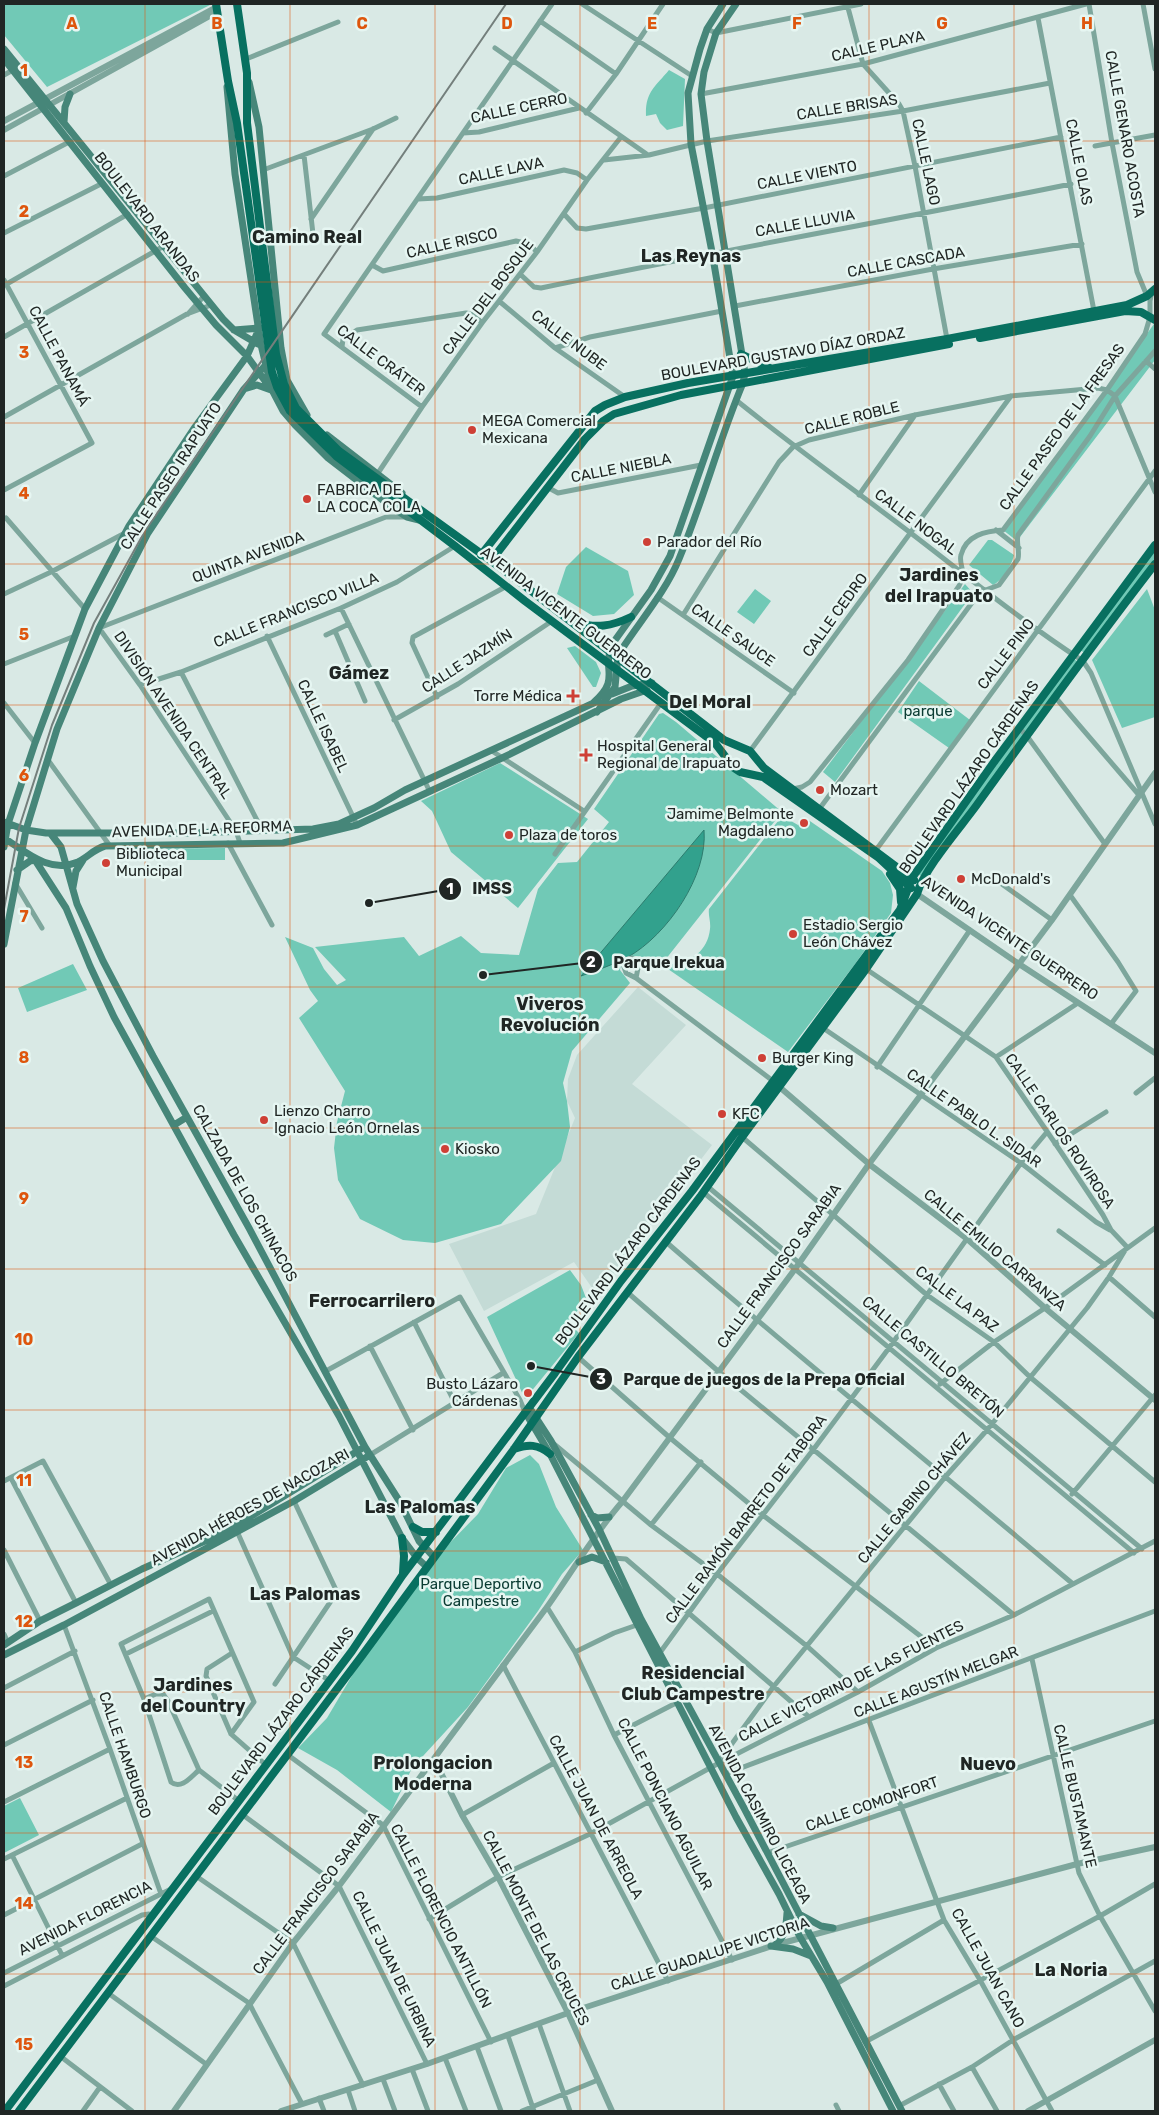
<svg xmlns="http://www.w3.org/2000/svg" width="1159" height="2115" font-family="Rubik,sans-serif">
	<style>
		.built { fill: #c4dbd6 }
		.green { fill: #71c9b6 }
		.water { fill: #32a18d; stroke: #2d7c6e }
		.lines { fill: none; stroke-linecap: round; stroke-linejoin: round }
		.minor { stroke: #7da69c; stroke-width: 5 }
		.tertiary { stroke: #7da69c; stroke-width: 6 }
		.secondary { stroke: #468679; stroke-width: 7 }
		.primary { stroke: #087060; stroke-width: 8 }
		.rail { stroke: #747f7c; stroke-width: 2 }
		.grid { fill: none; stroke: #de560d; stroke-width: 1; stroke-opacity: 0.55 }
		.poi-dot { fill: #ce4036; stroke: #e6f6f2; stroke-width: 2 }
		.labels { text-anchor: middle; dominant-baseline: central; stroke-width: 5; stroke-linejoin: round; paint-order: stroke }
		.street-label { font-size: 15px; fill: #202624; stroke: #e6f6f2 }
		.poi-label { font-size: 15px; fill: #202624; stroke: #e6f6f2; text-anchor: start }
		.park-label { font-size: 15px; fill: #093b32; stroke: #e6f6f2 }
		.quarter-label { font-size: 18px; font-weight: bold; fill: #202624; stroke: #e6f6f2 }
		.grid-label { font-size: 16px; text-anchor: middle; font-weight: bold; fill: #de560d; stroke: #e6f6f2; stroke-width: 5; stroke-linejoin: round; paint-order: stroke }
		.leader { fill: none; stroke: #202624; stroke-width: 2 }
		.callout-dot { fill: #202624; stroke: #e6f6f2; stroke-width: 2 }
		.mark-label { font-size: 15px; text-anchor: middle; font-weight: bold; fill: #fff }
		.callout-label { font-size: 16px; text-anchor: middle; font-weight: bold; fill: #202624; stroke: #e6f6f2; stroke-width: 5; stroke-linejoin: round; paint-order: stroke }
	</style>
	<rect width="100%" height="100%" fill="#d9e9e5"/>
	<path class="built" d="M638 987 686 1025 632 1084 712 1145 597 1295 574 1262 484 1311 449 1244 536 1214 575 1118 567 1101 568 1079 577 1055Z"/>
	<path class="green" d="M4 4H212L47 87 4 35Z
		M669 70 685 79 683 126 667 130 660 123 656 114 646 116C645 92 655 87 669 70Z
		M1154 324 1155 360 1017 541 1003 530Z
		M988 540H992L1014 555C1012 565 1002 581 993 585L969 565Z
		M1155 546V559L1085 653 1078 649Z
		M586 547 628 571 634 595 614 614 593 616 557 594 566 567Z
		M965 584 973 593 835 782 823 772Z
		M755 589 771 601 754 624 737 612Z
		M1147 589 1155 610V717L1122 728 1092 660Z
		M575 646 596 662 601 673 596 687H593L567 648Z
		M1072 658 1077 661 924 878 918 874Z
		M919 681 970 720 949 748 898 712Z
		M663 713 676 722 782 812 658 969C644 956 639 952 621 961L620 970 630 983 572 1051 563 1083 567 1101 570 1127 561 1161 501 1224 435 1243 403 1240 360 1219 338 1180 334 1148 337 1122 345 1091 299 1018 318 1001 310 990 285 937 313 948 324 969 337 985 346 980 315 947 404 937 419 956 461 936 481 953 519 955 538 889 558 863 577 862 609 822 594 809 659 714Z
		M500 763 588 819 518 908 451 852 432 811 421 801Z
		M782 816 798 825 801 819H807L882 871 890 883 893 895 891 913 855 964 788 1052 668 969 672 964C691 963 708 950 710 929 711 922 708 915 709 909Z
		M225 848V860H123L122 849Z
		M73 964 87 990 27 1012 18 988Z
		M570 1270 581 1285 586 1298 569 1323 579 1333 525 1399 487 1317Z
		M530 1455 539 1464 556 1507 583 1550 562 1574 538 1611 468 1707 412 1768 391 1812 337 1770 298 1748 327 1718 353 1674 439 1554 478 1514 506 1468Z
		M20 1798 39 1835 4 1853V1806Z"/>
	<path class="water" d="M704 830C708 876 667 935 628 957 613 965 597 970 581 976Z"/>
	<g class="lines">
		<path class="minor" d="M582 4 692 76
			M847 4 863 64 899 104 903 111 915 166 947 339
			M1089 4 1112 143 1137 272 1147 296
			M1143 4 1155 69
			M1038 18 1094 311
			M540 21 616 74
			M707 29 716 33 861 4
			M495 48 648 155
			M246 59 338 22
			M4 75 13 70
			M701 94 863 64 1086 4
			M586 113 616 74 663 4
			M463 133 479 132 579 108
			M1095 146 1155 135
			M304 155 313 234
			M604 160 649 155 707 141 903 111 1050 83
			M263 170 373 129 396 118
			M4 176 71 141
			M418 199 437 198 564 170 577 173 587 180
			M564 214 577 228 586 229 704 208 1061 137
			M311 219 373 129
			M4 233 103 183
			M372 265 383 271 516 241 529 244 537 252
			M520 274 534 287 541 288C717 251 895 220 1071 184
			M4 280 92 443 4 490
			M5 285 128 214
			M499 301 555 348 625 397
			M735 306 933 269 1082 244
			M188 314 204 296
			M4 337 164 246
			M342 347 343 339 357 330 466 313 474 315 482 323
			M555 348 590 337 722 311
			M1146 361 1155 369
			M736 400C793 446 853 489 912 534 968 577 1023 622 1083 661L1091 673 1155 824
			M422 407 324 334 552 4
			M4 417 187 314 211 305
			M378 473 422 407 482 323 537 252 587 180 621 137
			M547 487 558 493 701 465
			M859 495 915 415
			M6 518 85 609
			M996 530 1019 548
			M4 594 51 572 125 533
			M657 597 794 693
			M341 608 430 792
			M683 615 779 462 793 447 809 440 915 415 1011 396 1098 388 1107 390 1115 396 1155 492
			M335 631 365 701
			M326 635 349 624
			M267 636 357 825
			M4 664 75 636
			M181 672 262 830
			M140 685 181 672 341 608 397 582 455 546
			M437 697 412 643 413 637 507 586
			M1055 697 1139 795
			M4 703 35 743
			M394 720 458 684 552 621
			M1019 728 1027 736 1105 844
			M492 751 584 811
			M750 751 1011 396
			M48 760 110 846
			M793 789 802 787 810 782 908 660 959 586C960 583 963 578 963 575 963 568 959 561 961 555 966 535 986 531 1003 530L1107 390 1145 334 1150 317V301L1152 291
			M820 808 974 600 983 591 999 585 1018 559C1020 551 1016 544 1018 535L1090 436 1115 396 1155 351
			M228 843 272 925
			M240 843 236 831 140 685 99 628 386 517H404
			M876 850 1155 471
			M555 854 661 703
			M999 882 1052 920
			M15 883 42 928
			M1070 895 1118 962 1136 991 1111 1024
			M866 969 996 1057 1059 1149 1103 1215 1111 1230 1127 1247
			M636 978 638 968 637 961 632 958 625 960 623 964 626 973 636 978 773 1081
			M823 1028 1021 1163 1096 1222 1110 1230
			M996 1057 1078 1003
			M877 1067 970 930
			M1136 1093 1155 1078
			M742 1137 927 1295 994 1342 1030 1377 1155 1482
			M1055 1144 1106 1112
			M707 1186 1142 1549
			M703 1192 1134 1553
			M1059 1231 1105 1265
			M665 1241C799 1358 938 1469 1073 1584
			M1109 1277 1155 1317
			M627 1292 718 1371 1014 1615
			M414 1322 455 1403
			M370 1346 413 1430
			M578 1357 669 1437 764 1516 936 1648
			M326 1371 460 1297 520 1400 525 1412
			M940 1384 994 1342 1045 1308 1155 1228
			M554 1444 651 1525 717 1574 808 1647 858 1692
			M370 1455 503 1373
			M11 1478 76 1603
			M4 1481 43 1461 111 1585
			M1072 1494 1155 1395
			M651 1525 701 1462
			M236 1529 293 1657 330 1681
			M4 1550 40 1621
			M613 1558 626 1559 809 1717
			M547 1607 575 1652 614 1735 732 1960
			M64 1625 110 1749 161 1894
			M4 1634 8 1643
			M575 1652 614 1633 637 1625
			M232 1653 207 1669 206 1676 231 1734 266 1765
			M126 1654 213 1611
			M659 1654 717 1574 813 1450 889 1348 1021 1163 1047 1132
			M1032 1659 1079 1873 1100 1916 1155 2011
			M503 1665 668 1981
			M275 1684 337 1592 294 1501
			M4 1688 75 1651
			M144 1699 156 1694H163L168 1701 199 1770 239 1801
			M869 1721 944 1920 980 1980 1052 2111
			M614 1735 678 1702
			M4 1745 93 1700
			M288 1755 383 1825 491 2042
			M720 1760 774 1686 946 1476 987 1430 1087 1308 1109 1277 1127 1247
			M199 1770C191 1777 181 1790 171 1782L144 1699 121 1644 209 1599 254 1702 231 1734
			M725 1774 1155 1611
			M4 1802 110 1749
			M243 1815 339 1886 427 2064
			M462 1815 554 1763
			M767 1853 1155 1721
			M12 1855 62 1955
			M4 1859 127 1798
			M196 1876 293 1943 363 2085
			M4 1915 142 1844
			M429 1919 498 1877 590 1834 719 1763 858 1692 936 1648 1014 1615 1155 1541
			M152 1937 249 2003 302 2104
			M4 1973 171 1889
			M836 1984 944 1920
			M4 1986 142 1915 149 1914 153 1917
			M108 1993 206 2064
			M539 2024 570 2111
			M508 2036 534 2111
			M865 2042 1100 1916 1155 1884
			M477 2047 501 2111
			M60 2056 132 2111
			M445 2058 466 2111
			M972 2067 997 2111
			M412 2069 428 2111
			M383 2079 395 2111
			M939 2084 954 2111
			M348 2090 355 2111
			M319 2098 324 2111
			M836 2105 839 2111
			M899 2106 972 2067 1013 2040 1155 1961
			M83 2111 100 2087
			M522 2111 598 2080"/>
		<path class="tertiary" d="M4 121 217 7
			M4 130 217 12
			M917 894 1019 964 1155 1053
			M776 1084 869 1164 966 1238 1045 1308 1155 1400
			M434 1759 462 1815 498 1877 568 2013 612 2111
			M174 2111 293 1943 339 1886 547 1607C572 1572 594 1534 622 1502L795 1269 869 1164 1052 920 1155 773
			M281 2111 427 2064 568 2013 775 1945 1077 1864 1155 1847
			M1028 2111 1155 2040"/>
		<path class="secondary" d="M4 49 223 319 234 330 258 344
			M4 59 185 288 216 325 247 356 268 385
			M249 82 259 127 281 348 287 380 307 415
			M227 87 235 174 261 345 272 390 283 411 295 425 328 458 393 508 407 517 419 520
			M64 122 65 107 70 94
			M234 330 261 328
			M244 389 257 385 271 390
			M327 435 402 493
			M612 694 632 686 652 683
			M594 702C622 677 600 670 613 643L651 590 670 556 733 376 712 252 691 144 688 93 700 49 707 29 723 4
			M597 712 615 687 618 657 622 649C641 620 666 591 679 559 703 501 719 440 743 383L745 373 707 141 701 94 704 72 716 33 736 4
			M4 822 26 830 46 833H187L281 830 313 829 339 824 374 808 405 790 598 701
			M51 834 61 847 77 904 103 961 153 1056 249 1228 365 1447 400 1502 419 1541 434 1557
			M4 838C26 852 49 874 78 862 88 857 94 849 105 846L283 843 357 825 502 758 621 699 647 690
			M4 847 8 824 35 743 85 609 129 526 195 427 247 356 259 329
			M35 860 66 908 90 966 114 1017 234 1235 339 1416 402 1538 417 1558 427 1567
			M17 870 30 861 35 860
			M73 887 76 871 83 860
			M4 944 26 830 57 729 99 628 148 533 244 389 281 348
			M174 1125 187 1117
			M529 1407 551 1441 599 1529 641 1619 744 1808 902 2111
			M525 1412 550 1454 736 1817 779 1894 800 1937 827 1982 893 2111
			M591 1515 597 1518 609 1517
			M579 1562 592 1557 606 1562
			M4 1645 40 1621 76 1603 142 1569 225 1532 361 1449
			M4 1655 64 1625 294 1501 370 1455
			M799 1914 821 1926 833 1928
			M775 1945C786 1936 786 1927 787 1913
			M771 1946 793 1949 811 1956"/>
		<path class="primary" d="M216 4 228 81 237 123 272 372 277 387 290 411 336 456 455 546 525 601 715 743 734 768 740 772 763 777 879 858 911 888
			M237 4 247 73V123L276 354 284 384 296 408 339 451 512 576 724 740 750 751 764 768 914 880
			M980 338 1125 311 1141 312 1155 320
			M741 354 770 368
			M481 555 595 411 605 405 625 397 688 383 947 339 1127 305 1147 296 1155 289
			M491 561 585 439 603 421 614 414 681 395 949 344
			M576 622C596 629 612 626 631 617
			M890 874 900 889 901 902
			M514 1449C528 1444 538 1444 550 1454
			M413 1527 422 1532H436
			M402 1538 404 1556 403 1573
			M5 2111 352 1651 402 1576 555 1373 621 1281 692 1191 900 910 912 878 994 762 1155 545
			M19 2111 361 1657 514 1449 578 1357 700 1197 742 1137 866 969 917 894C924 869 960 828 976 806 1035 724 1094 643 1155 564"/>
		<path class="rail" d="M4 909 19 828 52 725 94 623 145 531 506 4"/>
	</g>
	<path class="grid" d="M145 4V2111M290 4V2111M435 4V2111M580 4V2111M724 4V2111M869 4V2111M1014 4V2111M4 141H1155M4 282H1155M4 423H1155M4 564H1155M4 705H1155M4 846H1155M4 987H1155M4 1128H1155M4 1269H1155M4 1410H1155M4 1551H1155M4 1692H1155M4 1833H1155M4 1974H1155"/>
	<g class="poi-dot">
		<circle cx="472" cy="430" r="5"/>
		<circle cx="307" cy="499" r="5"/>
		<circle cx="647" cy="542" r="5"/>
		<path d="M570.5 688.5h5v5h5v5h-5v5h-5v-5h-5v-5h5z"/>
		<path d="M583.5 747.5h5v5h5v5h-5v5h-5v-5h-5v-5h5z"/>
		<circle cx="820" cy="790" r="5"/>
		<circle cx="804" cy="823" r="5"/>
		<circle cx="509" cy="835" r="5"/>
		<circle cx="106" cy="863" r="5"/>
		<circle cx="961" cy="879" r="5"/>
		<circle cx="793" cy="934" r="5"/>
		<circle cx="762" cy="1058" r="5"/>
		<circle cx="722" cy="1114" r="5"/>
		<circle cx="264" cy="1120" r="5"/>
		<circle cx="445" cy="1149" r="5"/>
		<circle cx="528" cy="1393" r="5"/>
	</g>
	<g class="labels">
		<g class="street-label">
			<text transform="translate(878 46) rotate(-13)">CALLE PLAYA</text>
			<text transform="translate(847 107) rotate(-9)">CALLE BRISAS</text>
			<text transform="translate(519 108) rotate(-12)">CALLE CERRO</text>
			<text transform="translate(1125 134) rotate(80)">CALLE GENARO ACOSTA</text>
			<text transform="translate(926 162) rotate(78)">CALLE LAGO</text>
			<text transform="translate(1079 162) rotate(79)">CALLE OLAS</text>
			<text transform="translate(501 171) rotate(-12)">CALLE LAVA</text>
			<text transform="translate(807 175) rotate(-11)">CALLE VIENTO</text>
			<text transform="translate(147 217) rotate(52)">BOULEVARD ARANDAS</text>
			<text transform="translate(805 223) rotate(-10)">CALLE LLUVIA</text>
			<text transform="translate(452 243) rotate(-13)">CALLE RISCO</text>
			<text transform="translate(906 262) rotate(-10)">CALLE CASCADA</text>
			<text transform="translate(488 297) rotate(-53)">CALLE DEL BOSQUE</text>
			<text transform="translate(569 340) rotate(37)">CALLE NUBE</text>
			<text transform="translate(783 354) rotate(-10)">BOULEVARD GUSTAVO DÍAZ ORDAZ</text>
			<text transform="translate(59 356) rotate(62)">CALLE PANAMÁ</text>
			<text transform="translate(381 360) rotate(37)">CALLE CRÁTER</text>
			<text transform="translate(852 418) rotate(-14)">CALLE ROBLE</text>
			<text transform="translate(1062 427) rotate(-54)">CALLE PASEO DE LA FRESAS</text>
			<text transform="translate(621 468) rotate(-11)">CALLE NIEBLA</text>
			<text transform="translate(171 476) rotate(-57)">CALLE PASEO IRAPUATO</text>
			<text transform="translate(916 522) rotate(37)">CALLE NOGAL</text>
			<text transform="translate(248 557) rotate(-21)">QUINTA AVENIDA</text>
			<text transform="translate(296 610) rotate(-22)">CALLE FRANCISCO VILLA</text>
			<text transform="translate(566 613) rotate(37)">AVENIDA VICENTE GUERRERO</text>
			<text transform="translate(835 615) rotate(-54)">CALLE CEDRO</text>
			<text transform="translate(733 635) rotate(35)">CALLE SAUCE</text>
			<text transform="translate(1006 654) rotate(-53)">CALLE PINO</text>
			<text transform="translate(467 661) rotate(-33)">CALLE JAZMÍN</text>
			<text transform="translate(173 715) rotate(56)">DIVISIÓN AVENIDA CENTRAL</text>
			<text transform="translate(323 726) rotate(65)">CALLE ISABEL</text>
			<text transform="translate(969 777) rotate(-55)">BOULEVARD LÁZARO CÁRDENAS</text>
			<text transform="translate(202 829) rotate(-2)">AVENIDA DE LA REFORMA</text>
			<text transform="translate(1010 938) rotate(34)">AVENIDA VICENTE GUERRERO</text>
			<text transform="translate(974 1118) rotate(35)">CALLE PABLO L. SIDAR</text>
			<text transform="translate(1060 1131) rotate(56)">CALLE CARLOS ROVIROSA</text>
			<text transform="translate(245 1193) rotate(61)">CALZADA DE LOS CHINACOS</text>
			<text transform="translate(995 1250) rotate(40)">CALLE EMILIO CARRANZA</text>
			<text transform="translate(628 1251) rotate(-53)">BOULEVARD LÁZARO CÁRDENAS</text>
			<text transform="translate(779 1266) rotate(-54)">CALLE FRANCISCO SARABIA</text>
			<text transform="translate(957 1299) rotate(37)">CALLE LA PAZ</text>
			<text transform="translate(933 1357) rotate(40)">CALLE CASTILLO BRETÓN</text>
			<text transform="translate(914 1498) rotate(-50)">CALLE GABINO CHÁVEZ</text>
			<text transform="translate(250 1507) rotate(-29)">AVENIDA HÉROES DE NACOZARI</text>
			<text transform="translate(746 1519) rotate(-53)">CALLE RAMÓN BARRETO DE TABORA</text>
			<text transform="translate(851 1681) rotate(-27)">CALLE VICTORINO DE LAS FUENTES</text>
			<text transform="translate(936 1682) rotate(-21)">CALLE AGUSTÍN MELGAR</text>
			<text transform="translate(281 1721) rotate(-53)">BOULEVARD LÁZARO CÁRDENAS</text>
			<text transform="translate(125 1755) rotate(71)">CALLE HAMBURGO</text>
			<text transform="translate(1075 1796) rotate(77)">CALLE BUSTAMANTE</text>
			<text transform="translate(665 1804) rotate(63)">CALLE PONCIANO AGUILAR</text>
			<text transform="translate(872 1804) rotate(-19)">CALLE COMONFORT</text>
			<text transform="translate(760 1814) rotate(62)">AVENIDA CASIMIRO LICEAGA</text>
			<text transform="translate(596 1817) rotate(62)">CALLE JUAN DE ARREOLA</text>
			<text transform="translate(316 1893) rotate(-53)">CALLE FRANCISCO SARABIA</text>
			<text transform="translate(441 1916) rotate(63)">CALLE FLORENCIO ANTILLÓN</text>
			<text transform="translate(85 1918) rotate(-27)">AVENIDA FLORENCIA</text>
			<text transform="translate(536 1928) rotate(63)">CALLE MONTE DE LAS CRUCES</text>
			<text transform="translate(710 1954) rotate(-18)">CALLE GUADALUPE VICTORIA</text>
			<text transform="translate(988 1968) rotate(61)">CALLE JUAN CANO</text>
			<text transform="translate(394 1969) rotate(64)">CALLE JUAN DE URBINA</text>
		</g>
		<g class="poi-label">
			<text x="482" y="421">MEGA Comercial<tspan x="482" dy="17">Mexicana</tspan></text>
			<text x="317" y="490">FABRICA DE<tspan x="317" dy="17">LA COCA COLA</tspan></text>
			<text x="657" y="542">Parador del Río</text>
			<text x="562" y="696" text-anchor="end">Torre Médica</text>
			<text x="597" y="746">Hospital General<tspan x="597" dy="17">Regional de Irapuato</tspan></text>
			<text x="830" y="790">Mozart</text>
			<text x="794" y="814" text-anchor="end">Jamime Belmonte<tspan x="794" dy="17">Magdaleno</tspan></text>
			<text x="519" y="835">Plaza de toros</text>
			<text x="116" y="854">Biblioteca<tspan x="116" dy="17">Municipal</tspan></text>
			<text x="971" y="879">McDonald's</text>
			<text x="803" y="925">Estadio Sergio<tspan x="803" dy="17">León Chávez</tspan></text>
			<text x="772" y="1058">Burger King</text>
			<text x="274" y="1111">Lienzo Charro<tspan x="274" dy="17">Ignacio León Ornelas</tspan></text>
			<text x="732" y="1114">KFC</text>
			<text x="455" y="1149">Kiosko</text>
			<text x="518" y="1384" text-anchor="end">Busto Lázaro<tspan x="518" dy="17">Cárdenas</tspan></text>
		</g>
		<g class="park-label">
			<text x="928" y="711">parque</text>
			<text x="481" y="1584">Parque Deportivo<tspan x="481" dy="17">Campestre</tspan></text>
		</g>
		<g class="quarter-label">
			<text x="307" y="237">Camino Real</text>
			<text x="691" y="256">Las Reynas</text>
			<text x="939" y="575">Jardines<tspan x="939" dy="21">del Irapuato</tspan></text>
			<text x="359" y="673">Gámez</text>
			<text x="710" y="702">Del Moral</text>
			<text x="550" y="1004">Viveros<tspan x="550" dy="21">Revolución</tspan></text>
			<text x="372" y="1301">Ferrocarrilero</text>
			<text x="420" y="1507">Las Palomas</text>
			<text x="305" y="1594">Las Palomas</text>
			<text x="693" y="1673">Residencial<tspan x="693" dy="21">Club Campestre</tspan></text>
			<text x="193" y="1685">Jardines<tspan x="193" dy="21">del Country</tspan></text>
			<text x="433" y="1763">Prolongacion<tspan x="433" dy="21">Moderna</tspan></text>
			<text x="988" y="1764">Nuevo</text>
			<text x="1071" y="1970">La Noria</text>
		</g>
	</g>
	<g class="grid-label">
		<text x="72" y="29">A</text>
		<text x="217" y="29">B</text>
		<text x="362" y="29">C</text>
		<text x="507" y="29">D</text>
		<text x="652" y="29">E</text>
		<text x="797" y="29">F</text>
		<text x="942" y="29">G</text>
		<text x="1087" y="29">H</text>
		<text x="24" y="76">1</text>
		<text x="24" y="217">2</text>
		<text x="24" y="358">3</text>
		<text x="24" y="499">4</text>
		<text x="24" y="640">5</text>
		<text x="24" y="781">6</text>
		<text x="24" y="922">7</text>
		<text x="24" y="1063">8</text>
		<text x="24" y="1204">9</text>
		<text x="24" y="1345">10</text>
		<text x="24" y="1486">11</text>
		<text x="24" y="1627">12</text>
		<text x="24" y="1768">13</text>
		<text x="24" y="1909">14</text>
		<text x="24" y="2050">15</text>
	</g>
	<path class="leader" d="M369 903L450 889M483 975L591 962M531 1366L601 1379"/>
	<g class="callout-dot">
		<circle cx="369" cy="903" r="5"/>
		<circle cx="483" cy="975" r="5"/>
		<circle cx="531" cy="1366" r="5"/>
		<circle cx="450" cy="889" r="12"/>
		<circle cx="591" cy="962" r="12"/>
		<circle cx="601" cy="1379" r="12"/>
	</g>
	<g class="mark-label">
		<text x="450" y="894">1</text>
		<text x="591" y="967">2</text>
		<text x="601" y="1384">3</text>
	</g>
	<g class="callout-label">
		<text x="492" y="894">IMSS</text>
		<text x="669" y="968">Parque Irekua</text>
		<text x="764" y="1385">Parque de juegos de la Prepa Oficial</text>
	</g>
	<rect width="1159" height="2115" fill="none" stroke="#202624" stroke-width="10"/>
</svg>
